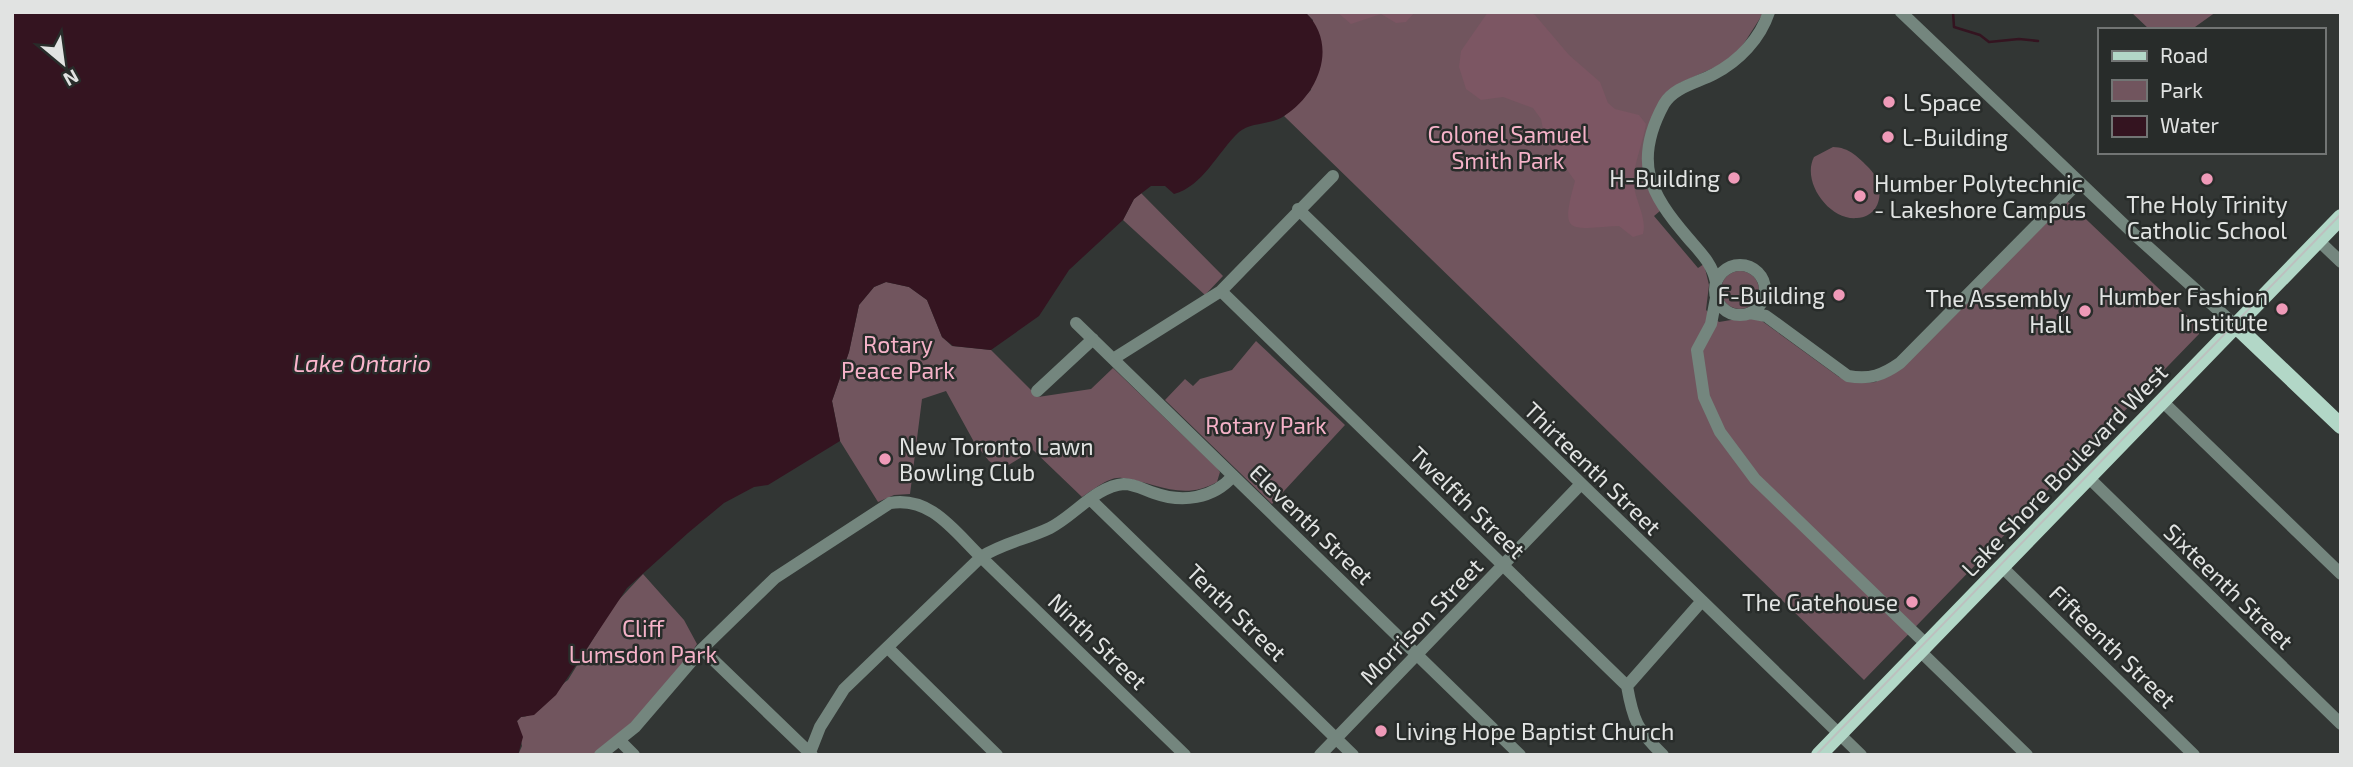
<svg xmlns="http://www.w3.org/2000/svg" width="2353" height="767" font-family="'Exo 2',sans-serif">
	<style>
		.green { fill: #71555e }
		.forest { fill: #7c5663 }
		.water { fill: #341420 }
		.lines { fill: none; stroke-linecap: round; stroke-linejoin: round }
		.stream { stroke: #341420; stroke-width: 2.5 }
		.minor { stroke: #74867e; stroke-width: 12 }
		.major { stroke: #b2d7c7; stroke-width: 16 }
		.tram { stroke: #bdc0bf; stroke-width: 2 }
		.poi-dot { fill: #ef9ab8; stroke: #282c2a; stroke-width: 2.5 }
		.labels { text-anchor: middle; dominant-baseline: central; stroke-width: 5; stroke-linejoin: round; paint-order: stroke }
		.poi-label { font-size: 23px; fill: #e1e3e2; stroke: #282c2a; text-anchor: start }
		.park-label { font-size: 23px; fill: #f5b2c8; stroke: #282c2a }
		.street-label { font-size: 23px; fill: #e1e3e2; stroke: #282c2a }
		.water-label { font-size: 24px; font-style: italic; fill: #fab6cd; stroke: #282c2a }
	</style>
	<rect width="100%" height="100%" fill="#323634"/>
	<path class="green" d="M1305 12H1764L1741 48 1722 64 1680 83 1643 158 1647 186 1660 211 1654 216 1698 268 1704 264 1709 285 1706 310 1719 322 1749 317 1762 321 1839 377 1863 383 1876 382 2067 201 2199 327V334L1864 680 1284 116 1311 90 1313 20Z
		M2131 12H2216L2195 27 2150 30Z
		M1833 147C1849 147 1859 158 1869 168 1885 184 1884 216 1857 218 1830 221 1801 182 1814 157Z
		M1141 193 1223 276 1205 295 1123 220 1134 199Z
		M1721 290a19 19 0 1 1 38 0a19 19 0 1 1-38 0Z
		M886 282 909 287 927 300 942 337 952 346 991 350 1038 397 1091 389 1113 368 1217 468 1220 472 1217 482C1182 502 1156 482 1122 478 1109 476 1092 491 1082 497L1033 450 1002 469 989 461 974 442 946 391 922 399 910 494 894 495 878 502 840 441 832 401 849 352 859 305 874 287Z
		M1256 341 1345 425 1272 504 1165 400 1185 379 1193 386 1200 379 1232 370Z
		M643 574 684 620 697 644 690 655 639 716 595 755H518L522 746 517 721 521 717C545 715 551 692 568 680L614 605Z"/>
	<path class="forest" d="M1337 12H1415L1406 22 1396 23 1381 14 1351 24Z
		M1488 12H1529L1535 15 1569 55 1600 82 1608 103 1615 109 1639 115 1646 124C1643 141 1637 156 1634 173 1630 194 1648 215 1643 234L1633 237 1619 226C1570 228 1559 238 1575 181L1545 139 1541 119 1533 108 1503 97 1481 100 1466 89 1459 67 1461 51Z"/>
	<path class="water" d="M12 12H1305C1339 44 1319 94 1284 116 1271 125 1250 122 1239 132 1217 153 1203 186 1174 194L1165 186H1151L1134 199 1123 220 1069 270 1039 316 991 350 953 346 942 337 927 300 909 287 886 282 874 287 859 305 849 352 832 401 840 441 768 485 754 487 724 503 688 533 627 588 556 695 534 715 521 717 517 721 523 737 518 755H12Z"/>
	<g class="lines">
		<path class="stream" d="M1953 12 1954 27 1980 35 1989 42 2019 39 2038 41"/>
		<path class="minor" d="M1901 12 2135 235 2236 326
			M1298 209 1861 755
			M2318 240 2341 262
			M1715 290a25 25 0 1 1 50 0a25 25 0 1 1-50 0Z
			M1716 282C1712 263 1700 252 1688 238 1649 193 1633 161 1664 104 1674 87 1697 83 1714 74 1739 61 1760 39 1769 12
			M1221 291 1627 686C1633 720 1637 730 1663 755
			M1716 298 1711 324 1697 350 1704 397 1720 432 1755 479 1926 644
			M1750 313 1766 316 1848 376C1870 380 1883 375 1900 363L2079 182
			M1076 323 1520 755
			M1113 359 1221 291 1333 176
			M1037 391 1093 339
			M2162 401 2341 574
			M2088 477 2341 724
			M1091 500 1353 755
			M2002 567 2194 755
			M888 648 997 755
			M702 649 812 755
			M1920 651 2027 755
			M1627 686 1701 602
			M620 741 634 755
			M600 755 635 727 702 649 775 578 890 503C931 496 954 531 981 557 1003 543 1027 539 1050 528 1074 516 1096 486 1124 484 1134 484 1145 490 1154 493 1182 503 1213 499 1233 476
			M809 755 820 727 844 689 981 557 1185 755
			M1320 755 1580 485"/>
		<path class="major" d="M2236 326 2341 426
			M1819 755 2341 217"/>
		<path class="tram" d="M1816 755 2341 214"/>
	</g>
	<g class="poi-dot">
		<circle cx="1889" cy="102" r="7"/>
		<circle cx="1888" cy="137" r="7"/>
		<circle cx="1734" cy="178" r="7"/>
		<circle cx="2207" cy="179" r="7"/>
		<circle cx="1860" cy="196" r="7"/>
		<circle cx="1839" cy="295" r="7"/>
		<circle cx="2282" cy="309" r="7"/>
		<circle cx="2085" cy="311" r="7"/>
		<circle cx="885" cy="459" r="7"/>
		<circle cx="1912" cy="602" r="7"/>
		<circle cx="1381" cy="731" r="7"/>
	</g>
	<g class="labels">
		<g class="poi-label">
			<text x="1903" y="102">L Space</text>
			<text x="1902" y="137">L-Building</text>
			<text x="1720" y="178" text-anchor="end">H-Building</text>
			<text x="1874" y="183">Humber Polytechnic<tspan x="1874" dy="26">- Lakeshore Campus</tspan></text>
			<text x="2207" y="204" text-anchor="middle">The Holy Trinity<tspan x="2207" dy="26">Catholic School</tspan></text>
			<text x="1825" y="295" text-anchor="end">F-Building</text>
			<text x="2268" y="296" text-anchor="end">Humber Fashion<tspan x="2268" dy="26">Institute</tspan></text>
			<text x="2071" y="298" text-anchor="end">The Assembly<tspan x="2071" dy="26">Hall</tspan></text>
			<text x="899" y="446">New Toronto Lawn<tspan x="899" dy="26">Bowling Club</tspan></text>
			<text x="1898" y="602" text-anchor="end">The Gatehouse</text>
			<text x="1395" y="731">Living Hope Baptist Church</text>
		</g>
		<g class="park-label">
			<text x="1508" y="134">Colonel Samuel<tspan x="1508" dy="26">Smith Park</tspan></text>
			<text x="898" y="344">Rotary<tspan x="898" dy="26">Peace Park</tspan></text>
			<text x="1266" y="425">Rotary Park</text>
			<text x="643" y="628">Cliff<tspan x="643" dy="26">Lumsdon Park</tspan></text>
		</g>
		<g class="street-label">
			<text transform="translate(1593 468) rotate(44)">Thirteenth Street</text>
			<text transform="translate(2064 470) rotate(-46)">Lake Shore Boulevard West</text>
			<text transform="translate(1468 502) rotate(44)">Twelfth Street</text>
			<text transform="translate(1312 524) rotate(44)">Eleventh Street</text>
			<text transform="translate(2229 586) rotate(44)">Sixteenth Street</text>
			<text transform="translate(1237 612) rotate(44)">Tenth Street</text>
			<text transform="translate(1421 621) rotate(-46)">Morrison Street</text>
			<text transform="translate(1098 641) rotate(44)">Ninth Street</text>
			<text transform="translate(2113 646) rotate(44)">Fifteenth Street</text>
		</g>
		<g class="water-label">
			<text x="362" y="362">Lake Ontario</text>
		</g>
	</g>
	<rect width="2353" height="767" fill="none" stroke="#e1e3e2" stroke-width="28"/>
	<rect x="2098" y="28" width="228" height="126" fill="#282c2a" stroke="#727574" stroke-width="2"/>
	<rect x="2112" y="51" width="35" height="10" fill="#b2d7c7" stroke="#727574" stroke-width="2"/>
	<text x="2160" y="63" font-size="21" fill="#e1e3e2">Road</text>
	<rect x="2112" y="80" width="35" height="21" fill="#71555e" stroke="#727574" stroke-width="2"/>
	<text x="2160" y="98" font-size="21" fill="#e1e3e2">Park</text>
	<rect x="2112" y="116" width="35" height="21" fill="#341420" stroke="#727574" stroke-width="2"/>
	<text x="2160" y="133" font-size="21" fill="#e1e3e2">Water</text>
	<g transform="translate(63 63) rotate(151)" stroke="#282c2a" stroke-width="5" paint-order="stroke">
	<path d="M0-5L12 26L0 18L-12 26Z" fill="#e1e3e2"/>
	<text y="-10" font-size="19" font-weight="bold" text-anchor="middle" fill="#e1e3e2">N</text>
	</g>
</svg>
